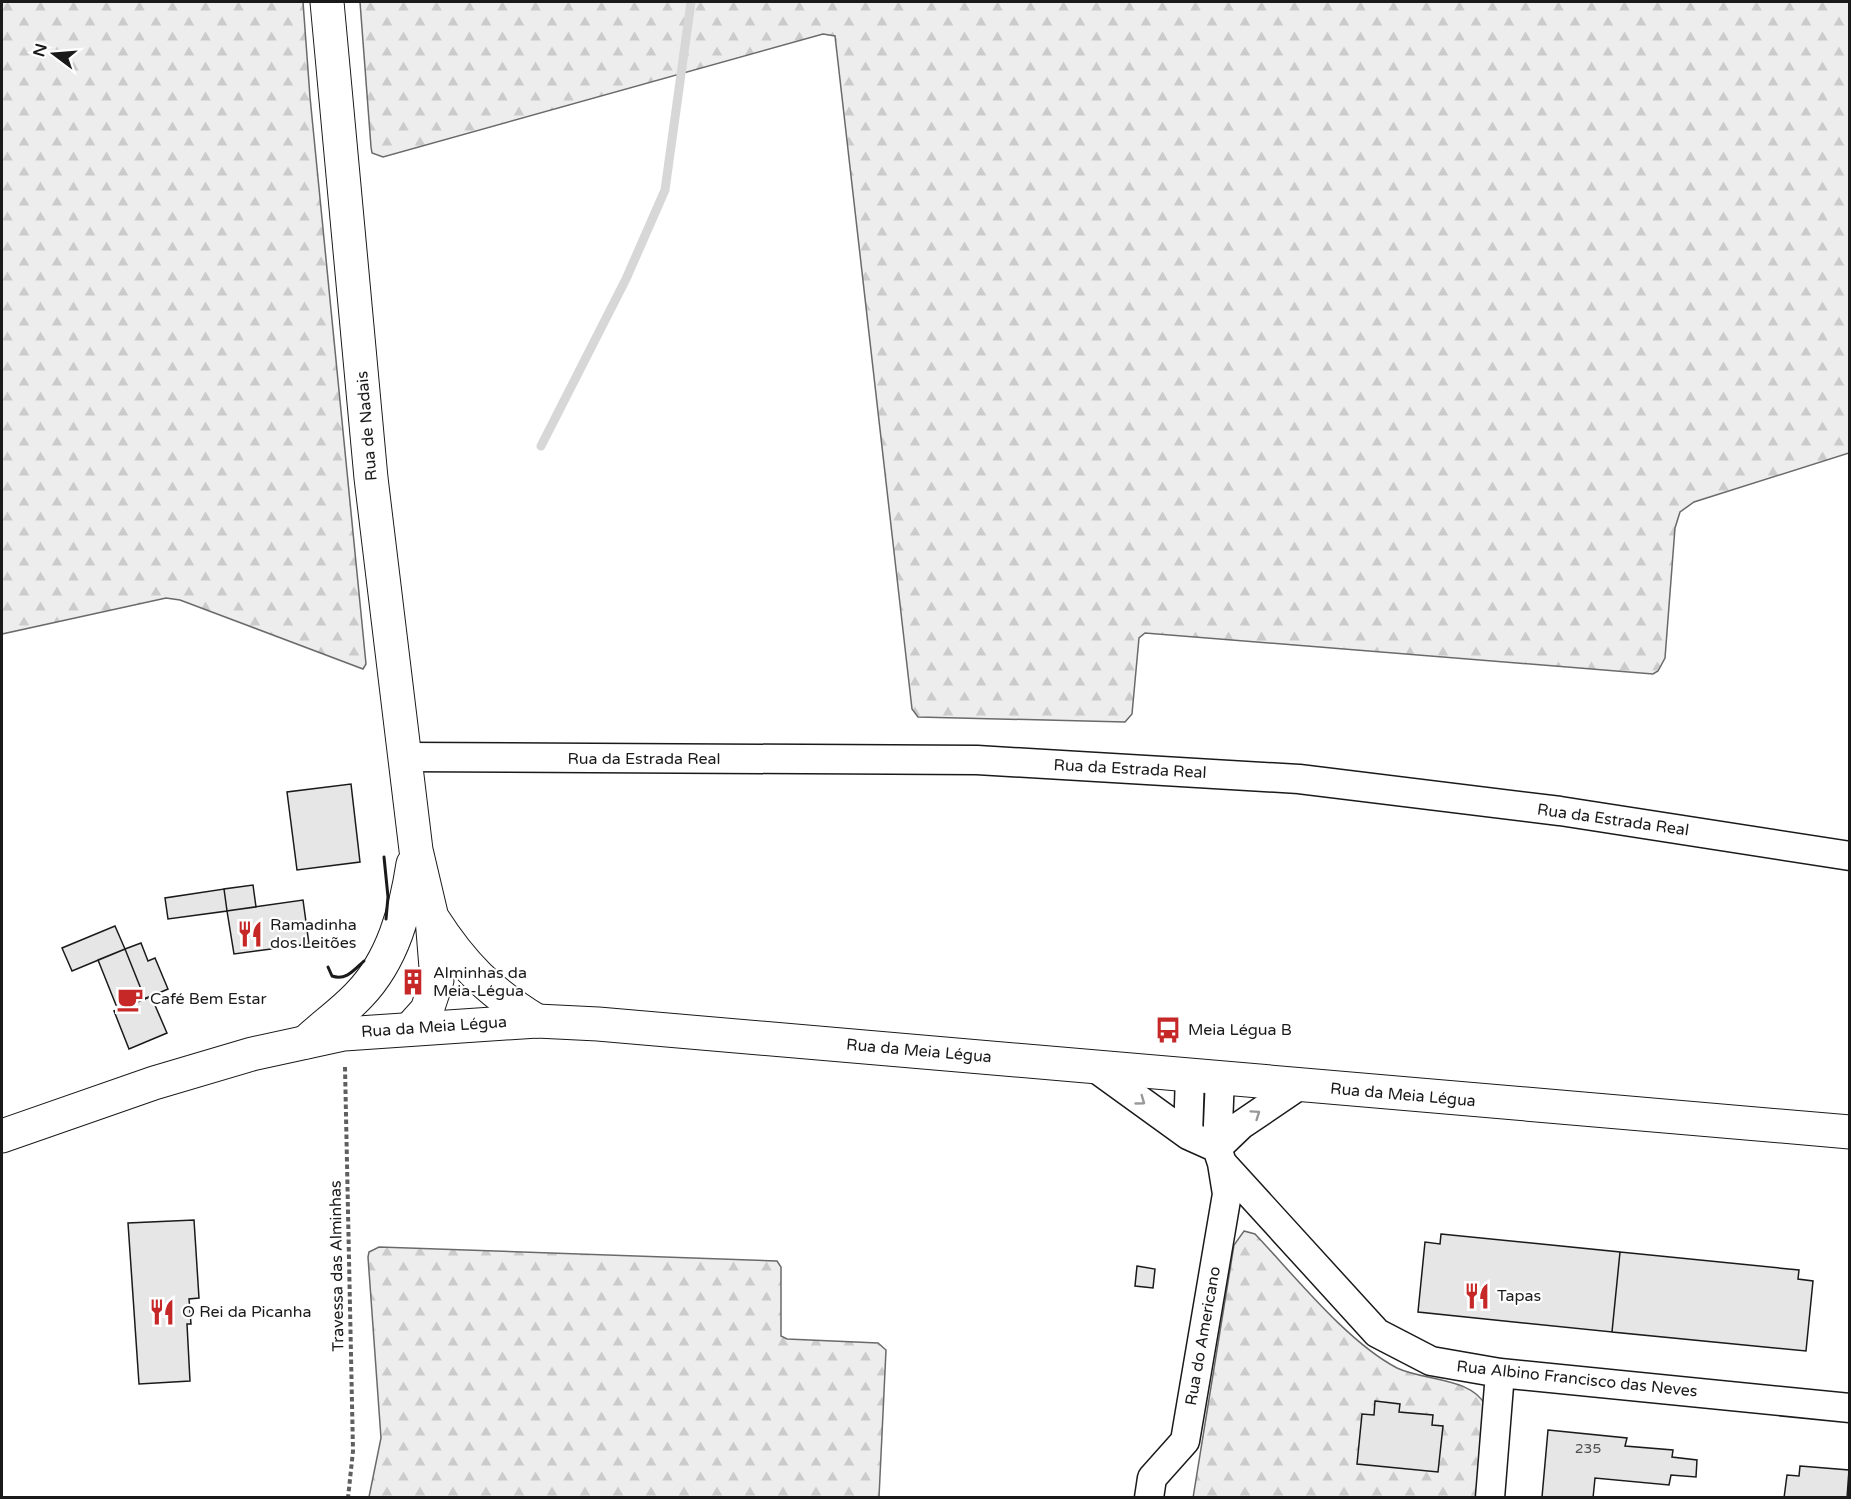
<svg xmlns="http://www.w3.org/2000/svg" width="1851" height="1499" font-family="'Varela Round',sans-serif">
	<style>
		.forest { fill: url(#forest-firs); stroke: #6a6a6a; stroke-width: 1.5 }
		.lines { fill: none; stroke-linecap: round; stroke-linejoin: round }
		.stream { stroke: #d7d7d7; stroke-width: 9 }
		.building { fill: #e6e6e6; stroke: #1a1a1a; stroke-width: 1.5 }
		.minor-casing { stroke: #1a1a1a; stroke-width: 31 }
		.tertiary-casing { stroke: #1a1a1a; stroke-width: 35 }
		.primary-casing { stroke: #1a1a1a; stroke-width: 35 }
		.path { stroke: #5f5f5f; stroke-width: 4; stroke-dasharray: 4.5 3; stroke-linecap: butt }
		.minor { stroke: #fff; stroke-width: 28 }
		.tertiary { stroke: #fff; stroke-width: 33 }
		.primary { stroke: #fff; stroke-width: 33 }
		.wall { stroke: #1a1a1a; stroke-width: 3 }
		.oneway { stroke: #989898 }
		.labels { text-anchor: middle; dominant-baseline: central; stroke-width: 4.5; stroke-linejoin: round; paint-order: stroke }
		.number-label { font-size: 14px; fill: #4d4d4d }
		.street-label { font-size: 16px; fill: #1a1a1a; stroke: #fff }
		.poi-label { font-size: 16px; fill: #1a1a1a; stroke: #fff; text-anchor: start }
	</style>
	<defs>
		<pattern id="forest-firs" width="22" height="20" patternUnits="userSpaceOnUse" patternTransform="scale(1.5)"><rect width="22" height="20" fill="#ededed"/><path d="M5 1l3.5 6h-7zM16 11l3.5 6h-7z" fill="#cbcbcb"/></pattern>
	</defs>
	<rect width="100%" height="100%" fill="#fff"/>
	<path class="forest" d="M2 2H303L310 97 366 664 363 669 180 600 166 598 2 634Z
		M360 2H1849V453L1694 502 1680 512 1675 528 1665 658 1658 671 1653 674 1145 633 1139 638 1132 714 1125 722 918 717 912 709 835 36 823 34 383 157 372 153 371 147Z
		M1244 1231 1255 1234C1294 1275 1347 1342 1397 1368 1424 1381 1471 1377 1486 1406L1477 1497 1193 1498 1234 1245Z
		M379 1247 777 1261 781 1267V1336L787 1339 878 1343 886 1350 879 1497H369L381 1438 368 1257 369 1252Z"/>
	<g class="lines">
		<path class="stream" d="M541 446 626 279 665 190 691 2"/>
	</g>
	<path class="building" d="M351 784 360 862 297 870 287 792Z
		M253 885 256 907 227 911 224 889Z
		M224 889 227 911 168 919 165 898Z
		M303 900 309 944 234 954 227 911Z
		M115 926 125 949 72 971 62 948Z
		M141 943 148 961 155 958 168 989 145 999 125 949Z
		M125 949 145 999 118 1010 98 960Z
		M420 974 422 988 406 990 405 976Z
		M151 996 167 1033 129 1049 114 1011Z
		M194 1220 199 1298 189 1299 191 1324H187L190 1381 139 1384 128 1223Z
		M1441 1234 1620 1252 1612 1332 1418 1312 1425 1242 1440 1244Z
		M1620 1252 1799 1270 1798 1279 1813 1281 1806 1351 1612 1332Z
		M1137 1266 1155 1269 1153 1288 1135 1286Z
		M1375 1401 1400 1404 1399 1412 1433 1415 1432 1425 1443 1426 1438 1472 1357 1464 1362 1414 1374 1415Z
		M1548 1430 1627 1438 1625 1446 1673 1450 1672 1457 1697 1460 1696 1477 1671 1475 1669 1485 1595 1478 1593 1498 1542 1497Z
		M1800 1466 1849 1470 1847 1498H1784L1787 1475 1799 1476Z"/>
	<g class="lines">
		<g class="minor-casing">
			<path id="minor" d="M405 757 977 760 1299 779 1560 811 1850 856
				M1094 1067 1188 1135 1217 1148
				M1220 1078 1217 1148 1222 1163 1377 1333 1431 1361 1500 1373 1850 1408
				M1188 1135 1190 1075
				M1217 1148 1241 1125 1300 1085
				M1149 1498 1152 1478 1185 1441 1227 1194 1222 1163
				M1490 1498 1500 1373"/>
		</g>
		<g class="tertiary-casing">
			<path id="tertiary" d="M327 2 371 478 416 850 432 918 437 980 427 1010 410 1029
				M433 919C463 966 490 992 537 1021
				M306 1042C323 1026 343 1012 359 995 393 960 406 910 413 864"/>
		</g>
		<g class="primary-casing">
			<path id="primary" d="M2 1136 154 1083 252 1054 344 1034 537 1021 598 1024 1850 1132"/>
		</g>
		<path class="path" d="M345 1067 353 1451 348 1498"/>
		<use href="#minor" class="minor"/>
		<use href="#tertiary" class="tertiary"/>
		<use href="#primary" class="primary"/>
		<path class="wall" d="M384 857 388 897 386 919
			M328 967 332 976C346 981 354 970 364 961"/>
	</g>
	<defs><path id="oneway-chevron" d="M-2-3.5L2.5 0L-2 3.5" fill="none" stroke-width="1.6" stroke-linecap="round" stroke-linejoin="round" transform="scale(1.5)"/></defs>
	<g class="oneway">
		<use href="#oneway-chevron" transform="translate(1141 1101) rotate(36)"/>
		<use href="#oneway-chevron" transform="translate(1256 1114) rotate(-35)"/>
	</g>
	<defs>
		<g id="restaurant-bare" transform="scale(2.07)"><path d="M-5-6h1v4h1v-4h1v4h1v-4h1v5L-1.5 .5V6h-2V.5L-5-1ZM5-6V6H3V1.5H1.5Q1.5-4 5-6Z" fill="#c62828" stroke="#fff" stroke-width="2.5" paint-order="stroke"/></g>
		<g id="building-bare" transform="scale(2.07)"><path d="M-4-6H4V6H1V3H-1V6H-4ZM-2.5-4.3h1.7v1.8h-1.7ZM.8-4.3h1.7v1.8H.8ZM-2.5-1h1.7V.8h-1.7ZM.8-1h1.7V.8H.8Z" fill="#c62828" stroke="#fff" stroke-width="2.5" paint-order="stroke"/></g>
		<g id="cafe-bare" transform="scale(2.07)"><path d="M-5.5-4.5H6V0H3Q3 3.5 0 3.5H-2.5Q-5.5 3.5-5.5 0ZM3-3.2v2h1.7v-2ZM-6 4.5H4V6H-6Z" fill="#c62828" stroke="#fff" stroke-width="2.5" paint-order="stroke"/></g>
		<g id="bus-bare" transform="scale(2.07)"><path d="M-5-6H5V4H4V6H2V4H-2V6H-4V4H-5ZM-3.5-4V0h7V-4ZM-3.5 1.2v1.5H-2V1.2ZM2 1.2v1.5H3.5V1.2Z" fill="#c62828" stroke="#fff" stroke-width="2.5" paint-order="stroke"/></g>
	</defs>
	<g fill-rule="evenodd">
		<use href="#restaurant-bare" x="250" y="934"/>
		<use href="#building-bare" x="413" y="982"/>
		<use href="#cafe-bare" x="130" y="999"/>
		<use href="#bus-bare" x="1168" y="1030"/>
		<use href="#restaurant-bare" x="1477" y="1296"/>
		<use href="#restaurant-bare" x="162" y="1312"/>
	</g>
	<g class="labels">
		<g class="number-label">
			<text x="1588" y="1448">235</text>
		</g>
		<g class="street-label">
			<text transform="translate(367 426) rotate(-95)">Rua de Nadais</text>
			<text x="644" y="759">Rua da Estrada Real</text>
			<text transform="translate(1130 769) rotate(3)">Rua da Estrada Real</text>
			<text transform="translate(1613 820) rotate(8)">Rua da Estrada Real</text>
			<text transform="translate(434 1027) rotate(-4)">Rua da Meia Légua</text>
			<text transform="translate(919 1051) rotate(5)">Rua da Meia Légua</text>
			<text transform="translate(1403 1095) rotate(5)">Rua da Meia Légua</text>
			<text transform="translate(337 1266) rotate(-91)">Travessa das Alminhas</text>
			<text transform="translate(1203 1336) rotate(-80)">Rua do Americano</text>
			<text transform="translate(1577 1379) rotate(6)">Rua Albino Francisco das Neves</text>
		</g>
		<g class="poi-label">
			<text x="270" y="925">Ramadinha<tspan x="270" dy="18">dos Leitões</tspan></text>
			<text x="433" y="973">Alminhas da<tspan x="433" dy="18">Meia-Légua</tspan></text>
			<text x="150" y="999">Café Bem Estar</text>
			<text x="1188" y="1030">Meia Légua B</text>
			<text x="1497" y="1296">Tapas</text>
			<text x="182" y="1312">O Rei da Picanha</text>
		</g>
	</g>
	<rect width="1851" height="1499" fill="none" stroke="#1a1a1a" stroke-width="6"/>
	<g transform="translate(54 54) rotate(286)" stroke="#ffffff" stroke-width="4.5" paint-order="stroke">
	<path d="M0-4.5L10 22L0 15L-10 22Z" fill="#1a1a1a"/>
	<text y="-9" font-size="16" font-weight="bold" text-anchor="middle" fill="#1a1a1a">N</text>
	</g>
</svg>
